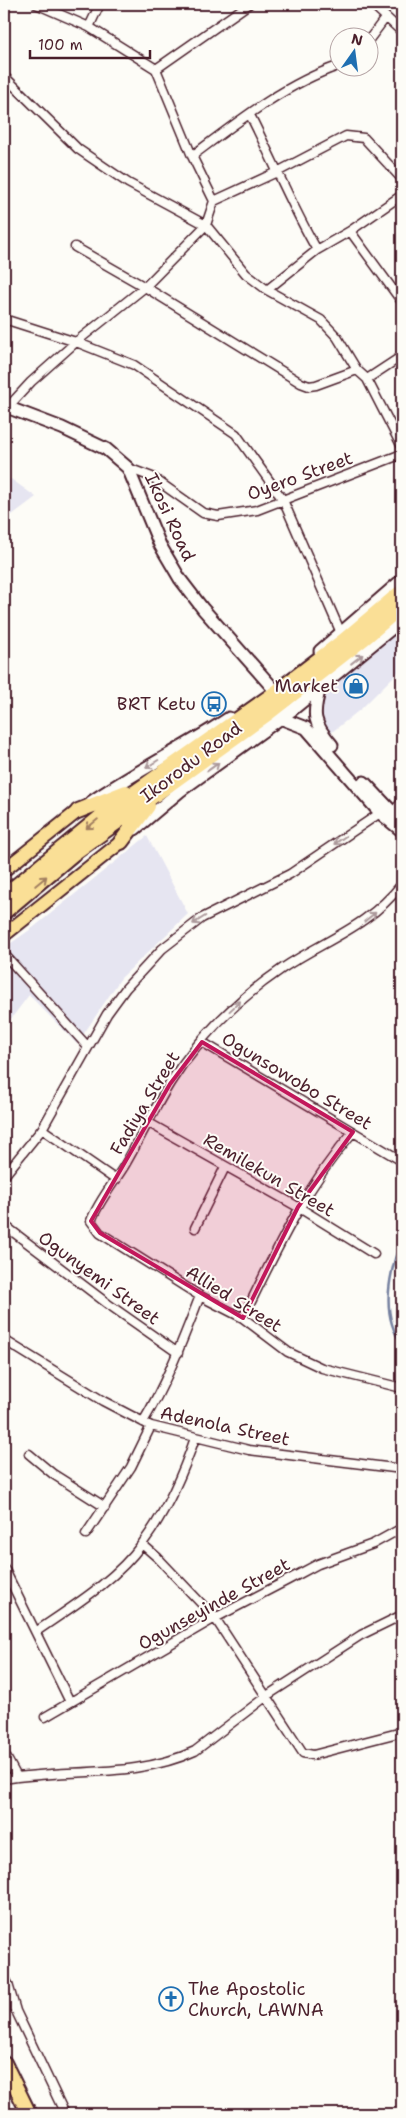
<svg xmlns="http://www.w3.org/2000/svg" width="406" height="2118" font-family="'Shantell Sans',sans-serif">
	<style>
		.built { fill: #e6e5f1 }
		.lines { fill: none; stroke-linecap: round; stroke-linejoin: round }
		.stream { stroke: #75809f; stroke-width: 2.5 }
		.street-casing { stroke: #4a1f2b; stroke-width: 11 }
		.secondary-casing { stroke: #4a1f2b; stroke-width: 15 }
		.primary-casing { stroke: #4a1f2b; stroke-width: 16 }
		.highway-casing { stroke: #4a1f2b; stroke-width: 18 }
		.street { stroke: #fdfcf7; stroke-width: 8 }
		.secondary { stroke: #fdfcf7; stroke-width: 11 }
		.primary { stroke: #fadf96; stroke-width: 12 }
		.highway { stroke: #fadf96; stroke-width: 14 }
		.oneway { stroke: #ac999b }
		.oneway2 { stroke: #a27f60 }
		.marked { fill: #c2185b; fill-opacity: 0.2; stroke: #c2185b; stroke-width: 4; stroke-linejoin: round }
		.labels { text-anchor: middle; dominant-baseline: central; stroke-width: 4; stroke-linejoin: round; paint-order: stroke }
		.street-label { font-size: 18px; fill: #4a1f2b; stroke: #fdfcf7 }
		.poi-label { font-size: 18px; fill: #4a1f2b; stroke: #fdfcf7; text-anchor: end }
	</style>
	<rect width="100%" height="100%" fill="#fdfcf7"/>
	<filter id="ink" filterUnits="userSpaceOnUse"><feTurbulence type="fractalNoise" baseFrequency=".02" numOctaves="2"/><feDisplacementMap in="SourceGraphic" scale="10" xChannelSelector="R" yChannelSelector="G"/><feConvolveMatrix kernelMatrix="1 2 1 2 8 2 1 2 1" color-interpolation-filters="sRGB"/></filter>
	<g filter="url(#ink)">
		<path class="built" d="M11 479 36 497 4 521V484Z
			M402 626V668L362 708 327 736 306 704Z
			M147 836 188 914 121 978 77 1044 29 995 4 1028V948L34 927Z"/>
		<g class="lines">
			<path class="stream" d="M402 1237C390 1271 379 1313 402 1344"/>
			<g class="street-casing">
				<path id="street" d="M372 4 402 32
					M89 27 100 4
					M368 41 386 17
					M156 69 249 4
					M4 76 78 149 128 183 206 225 246 274 267 290 321 320 337 337 357 370 367 379 402 447
					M250 115C273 160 292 207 317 250
					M192 156C236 123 285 84 338 66
					M214 201 279 171 346 136 364 138 402 179
					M350 231 402 302
					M75 247 145 287 301 383 309 386 316 385 357 370
					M267 290 317 250 350 231 402 195
					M4 319 76 342 134 365 236 434 283 500 341 633
					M367 379 402 356
					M8 407 31 382 76 342 145 287 206 225 214 201 192 156 156 69 89 27 36 4
					M128 468 152 477 203 513 218 516 257 510 402 454
					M393 813 402 801
					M402 884C368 927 327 939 283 968 239 998 198 1038 170 1083 154 1109 141 1137 126 1163 115 1182 99 1200 91 1221L100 1233 200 1296 243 1318 288 1352 322 1368 402 1388
					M4 954 88 1047
					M202 1042 402 1161
					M149 1123 298 1207 374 1254
					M42 1129 116 1180
					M4 1176 42 1129 107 1014 126 988 162 949 202 918 290 874 380 813
					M4 1225 108 1304 178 1353
					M195 1228 225 1167
					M243 1318C275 1253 305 1187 353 1132
					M4 1340 103 1401 151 1426 249 1450 402 1469
					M143 1422C167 1382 183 1339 200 1296
					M29 1454 53 1474 105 1507
					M86 1534 131 1467 151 1426
					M142 1544 158 1558 215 1618 303 1753 313 1755 402 1732
					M4 1568 70 1702
					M37 1631C73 1606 116 1580 142 1544 166 1512 182 1476 195 1438
					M45 1717 215 1618 288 1580 318 1564 373 1544 402 1528
					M4 1753 17 1777
					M4 1779C68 1768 135 1779 195 1751L268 1695 361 1635 402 1615
					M4 1976 8 1984 4 1992
					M8 1984 16 2011 65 2114
					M4 1998 15 2010"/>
			</g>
			<g class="secondary-casing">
				<path id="secondary" d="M4 406 62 428 106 449 128 468 160 545 180 579 203 609 272 687
					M320 651 402 580
					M320 688C312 715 313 723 332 745
					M280 718 306 728 380 813 402 831
					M364 782 399 819
					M91 802C136 771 184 748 229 718
					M135 829 180 791 292 710 402 620"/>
			</g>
			<g class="primary-casing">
				<path id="primary" d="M4 870 78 811
					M4 935 121 842"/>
			</g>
			<g class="highway-casing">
				<path id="highway" d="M78 811 126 792
					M121 842 148 806
					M4 896 103 815 275 693 344 640 402 591
					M4 912 74 853 270 712 366 637 402 606
					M4 2063 29 2114"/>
			</g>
			<use href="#street" class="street"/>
			<use href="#secondary" class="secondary"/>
			<use href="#primary" class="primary"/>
			<use href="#highway" class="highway"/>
		</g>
		<defs><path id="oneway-shaft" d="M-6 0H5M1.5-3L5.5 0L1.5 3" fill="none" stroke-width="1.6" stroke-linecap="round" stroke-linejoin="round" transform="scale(1.25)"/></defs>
		<g class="oneway">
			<use href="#oneway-shaft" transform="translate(357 659) rotate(-38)"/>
			<use href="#oneway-shaft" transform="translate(152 764) rotate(148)"/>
			<use href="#oneway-shaft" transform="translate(213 767) rotate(-36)"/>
			<use href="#oneway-shaft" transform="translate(340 840) rotate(145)"/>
			<use href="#oneway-shaft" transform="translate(370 917) rotate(-39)"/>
			<use href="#oneway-shaft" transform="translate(199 920) rotate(148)"/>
			<use href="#oneway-shaft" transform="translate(235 1006) rotate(-43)"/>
		</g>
		<g class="oneway2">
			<use href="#oneway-shaft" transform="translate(92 824) rotate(141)"/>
			<use href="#oneway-shaft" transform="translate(41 881) rotate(-40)"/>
		</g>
	</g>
	<path class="marked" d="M202 1042 353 1132 298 1207 243 1318 100 1233 91 1221 170 1084Z"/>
	<defs>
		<g id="shop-ring" transform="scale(1.25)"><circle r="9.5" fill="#fdfcf7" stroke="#1f6fb2" stroke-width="1.5"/><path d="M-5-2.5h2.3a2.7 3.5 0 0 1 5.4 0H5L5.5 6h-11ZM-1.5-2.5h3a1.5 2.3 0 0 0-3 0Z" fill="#1f6fb2"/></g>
		<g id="bus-ring" transform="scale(1.25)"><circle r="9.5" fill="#fdfcf7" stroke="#1f6fb2" stroke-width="1.5"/><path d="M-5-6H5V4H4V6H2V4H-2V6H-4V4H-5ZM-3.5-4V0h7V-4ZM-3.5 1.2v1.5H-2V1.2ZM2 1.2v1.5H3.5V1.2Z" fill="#1f6fb2"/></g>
		<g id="church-ring" transform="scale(1.25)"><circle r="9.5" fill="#fdfcf7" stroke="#1f6fb2" stroke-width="1.5"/><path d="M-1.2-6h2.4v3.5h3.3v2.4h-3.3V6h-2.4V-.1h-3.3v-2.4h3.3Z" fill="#1f6fb2"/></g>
	</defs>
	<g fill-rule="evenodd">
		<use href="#shop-ring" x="356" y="686"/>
		<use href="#bus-ring" x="214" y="704"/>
		<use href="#church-ring" x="171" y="1999"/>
	</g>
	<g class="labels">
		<g class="street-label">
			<text transform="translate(300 476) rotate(-20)">Oyero Street</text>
			<text transform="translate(170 517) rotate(65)">Ikosi Road</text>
			<text transform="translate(191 762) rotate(-37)">Ikorodu Road</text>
			<text transform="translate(297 1081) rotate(31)">Ogunsowobo Street</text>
			<text transform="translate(145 1103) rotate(-59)">Fadiya Street</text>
			<text transform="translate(269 1175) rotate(30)">Remilekun Street</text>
			<text transform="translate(99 1278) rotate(36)">Ogunyemi Street</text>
			<text transform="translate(234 1299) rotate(32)">Allied Street</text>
			<text transform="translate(225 1426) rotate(12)">Adenola Street</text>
			<text transform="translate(214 1604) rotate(-29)">Ogunseyinde Street</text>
		</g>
		<g class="poi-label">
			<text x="338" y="686">Market</text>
			<text x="196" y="704">BRT Ketu</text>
			<text x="188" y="1989" text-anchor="start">The Apostolic<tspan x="188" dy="21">Church, LAWNA</tspan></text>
		</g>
	</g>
	<rect width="406" height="2118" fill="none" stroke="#fdfcf7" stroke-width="20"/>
	<rect x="10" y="10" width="386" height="2098" fill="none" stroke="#4a1f2b" stroke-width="2" filter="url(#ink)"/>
	<g transform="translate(354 52) rotate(14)"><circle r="24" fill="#fdfcf7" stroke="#b5a4a5"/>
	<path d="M0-4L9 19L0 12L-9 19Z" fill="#1f6fb2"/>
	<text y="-8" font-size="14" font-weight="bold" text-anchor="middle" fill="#4a1f2b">N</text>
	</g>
	<path d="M30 50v8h120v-8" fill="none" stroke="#4a1f2b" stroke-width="2.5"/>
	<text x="38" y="50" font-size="15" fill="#4a1f2b" stroke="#fdfcf7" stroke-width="4" paint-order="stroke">100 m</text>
</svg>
